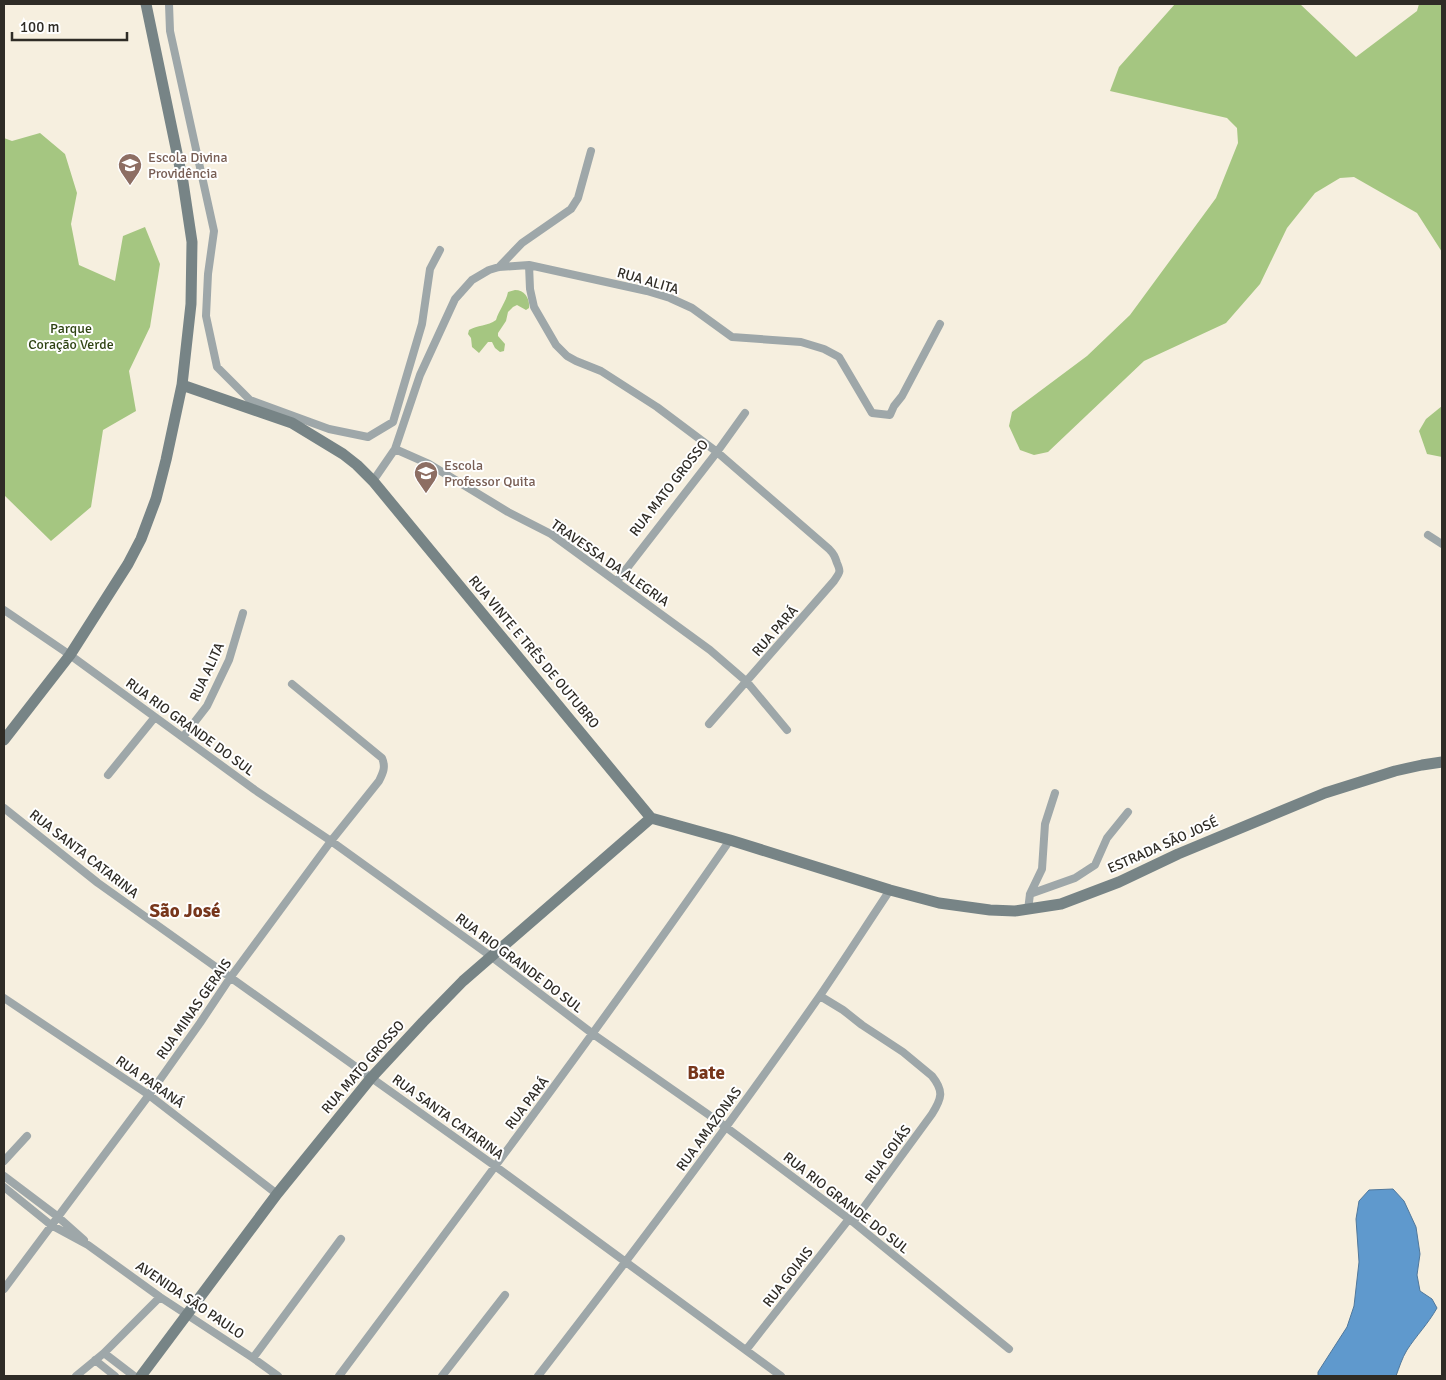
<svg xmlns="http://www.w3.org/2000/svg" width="1446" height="1380" font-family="Signika,sans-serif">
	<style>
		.forest { fill: #a5c681 }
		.water { fill: #5f99cd; stroke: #51789b }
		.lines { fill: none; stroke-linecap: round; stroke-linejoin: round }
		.street { stroke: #9ea7a9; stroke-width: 8 }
		.secondary { stroke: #778486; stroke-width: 11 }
		.labels { text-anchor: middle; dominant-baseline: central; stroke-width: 4; stroke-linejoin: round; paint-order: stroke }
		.education-label { font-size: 14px; fill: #785e54; stroke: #fff; text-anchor: start }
		.street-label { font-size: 14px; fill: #2f2c26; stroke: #fff }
		.park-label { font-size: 14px; fill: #2f4413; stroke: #fff }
		.district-label { font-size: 19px; font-weight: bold; fill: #77361b; stroke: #fff }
	</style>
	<rect width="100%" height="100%" fill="#f6efdf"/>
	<path class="forest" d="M1175 4H1300L1356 57 1417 11 1419 4H1442V252L1417 213 1354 177 1340 178 1315 193 1287 228 1260 284 1226 323 1144 361 1048 452 1034 455 1020 450 1009 426 1012 412 1087 356 1130 315 1216 198 1238 143 1237 128 1227 118 1110 91 1119 67Z
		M40 133 65 154 77 193 71 224 79 265 115 281 123 236 145 227 160 264 150 327 129 371 136 411 103 430 91 507 51 541 4 495V138L12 141Z
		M515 290C525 290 530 299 529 308L526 310 517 305 513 307 508 312 506 321 498 333V336L505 344 504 351 500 352 495 348 492 342H488L479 353 472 347 471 338 468 334 469 330C477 325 488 326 496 320 499 310 506 302 508 292Z
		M1442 406V457L1427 454 1419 431 1426 419Z"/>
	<path class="water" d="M1393 1189 1404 1201 1416 1227 1420 1254 1417 1275 1420 1291 1432 1299 1437 1308C1428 1324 1416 1336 1407 1350 1402 1358 1399 1368 1396 1376H1318V1372L1347 1327 1354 1306 1359 1262 1356 1219 1359 1201 1369 1190Z"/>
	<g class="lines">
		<path class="street" d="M169 4 170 31 214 231 208 274 206 316 217 367 250 400 329 429 368 437 393 422 422 324 430 269 440 250
			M529 265 530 289 534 307 556 345 567 356 576 361 601 371 657 407 717 452 829 549C834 554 835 557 837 563 841 572 840 572 834 581L709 724
			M499 267 522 243 571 209 578 198 591 151
			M395 449 429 464 508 512 551 534 710 650 747 682 787 730
			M373 481 395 449 420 375 455 299 472 280 489 270 499 267 529 265 647 291 670 298 692 308 732 337 801 342 824 349 839 357 872 413 890 415 894 406 902 396 940 324
			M1428 535 1442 544
			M617 581 717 452 745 413
			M4 610 70 655 255 790 331 841 492 957 593 1034 719 1122 853 1222 1009 1349
			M183 737 207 706 229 660 243 613
			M108 775 155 717
			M4 808 98 883 495 1166 781 1376
			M1030 894 1042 869 1045 824 1055 793
			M1028 910 1030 894 1075 878 1095 865 1107 838 1128 812
			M820 996 843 1010 862 1025 903 1052 932 1076C944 1091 942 1098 932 1114L853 1222
			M4 998 149 1095 277 1194
			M4 1161 27 1136
			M4 1176 57 1216 84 1240
			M4 1187 51 1225 88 1245 160 1297 253 1358 278 1376
			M4 1289 149 1095 200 1023 230 978 331 841 379 781C383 773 386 767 382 758L292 684
			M746 1350 849 1219
			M104 1353 134 1376
			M253 1358 341 1239
			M95 1360 115 1376
			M76 1376 104 1353 160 1297
			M339 1376C471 1199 604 1022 730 840
			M442 1376 505 1295
			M538 1376C634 1252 729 1126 819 997 843 962 866 926 890 890"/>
		<path class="secondary" d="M182 385 292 423 343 454 357 465 373 481 651 818 730 840 890 890 939 903 990 910 1015 911 1061 904 1119 882 1178 854 1325 793 1395 771 1422 765 1442 762
			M4 740 70 655 128 564 141 539 156 499 166 460 182 385 191 304 192 242 183 182 146 4
			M141 1376 277 1194 371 1078 423 1022 463 981 651 818"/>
	</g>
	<defs>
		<g id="school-pin" transform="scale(1.25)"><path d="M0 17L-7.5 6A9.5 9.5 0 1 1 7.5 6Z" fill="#8d6e63" stroke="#fff"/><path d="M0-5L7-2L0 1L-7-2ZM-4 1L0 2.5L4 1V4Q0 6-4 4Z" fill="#fff"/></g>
	</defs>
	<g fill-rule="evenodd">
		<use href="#school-pin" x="130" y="165"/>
		<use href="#school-pin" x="426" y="473"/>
	</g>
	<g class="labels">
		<g class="education-label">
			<text x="148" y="157">Escola Divina<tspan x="148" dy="16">Providência</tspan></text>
			<text x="444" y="465">Escola<tspan x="444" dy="16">Professor Quita</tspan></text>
		</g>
		<g class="street-label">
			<text transform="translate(648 281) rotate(16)">RUA ALITA</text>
			<text transform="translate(669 488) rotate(-52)">RUA MATO GROSSO</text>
			<text transform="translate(610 563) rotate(35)">TRAVESSA DA ALEGRIA</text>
			<text transform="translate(775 631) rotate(-49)">RUA PARÁ</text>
			<text transform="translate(534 652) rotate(50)">RUA VINTE E TRÊS DE OUTUBRO</text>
			<text transform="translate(207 672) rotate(-65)">RUA ALITA</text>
			<text transform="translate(190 727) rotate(36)">RUA RIO GRANDE DO SUL</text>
			<text transform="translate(1163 845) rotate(-24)">ESTRADA SÃO JOSÉ</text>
			<text transform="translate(84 854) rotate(38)">RUA SANTA CATARINA</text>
			<text transform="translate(519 963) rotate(37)">RUA RIO GRANDE DO SUL</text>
			<text transform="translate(194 1009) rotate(-55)">RUA MINAS GERAIS</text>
			<text transform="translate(363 1067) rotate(-49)">RUA MATO GROSSO</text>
			<text transform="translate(150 1082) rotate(35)">RUA PARANÁ</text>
			<text transform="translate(527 1103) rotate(-53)">RUA PARÁ</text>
			<text transform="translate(448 1117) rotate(36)">RUA SANTA CATARINA</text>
			<text transform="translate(709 1129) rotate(-54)">RUA AMAZONAS</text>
			<text transform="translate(888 1154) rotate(-54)">RUA GOIÁS</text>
			<text transform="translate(846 1203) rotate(38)">RUA RIO GRANDE DO SUL</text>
			<text transform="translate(788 1277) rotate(-52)">RUA GOIAIS</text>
			<text transform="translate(190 1300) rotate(34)">AVENIDA SÃO PAULO</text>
		</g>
		<g class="park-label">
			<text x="71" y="328">Parque<tspan x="71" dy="16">Coração Verde</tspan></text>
		</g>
		<g class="district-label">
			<text x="185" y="911">São José</text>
			<text x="706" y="1073">Bate</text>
		</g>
	</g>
	<rect width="1446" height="1380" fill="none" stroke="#2f2c26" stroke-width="10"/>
	<path d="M12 32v8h115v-8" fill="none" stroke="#2f2c26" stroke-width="2.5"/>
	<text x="20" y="32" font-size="15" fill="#2f2c26" stroke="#ffffff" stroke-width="4" paint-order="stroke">100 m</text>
</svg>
